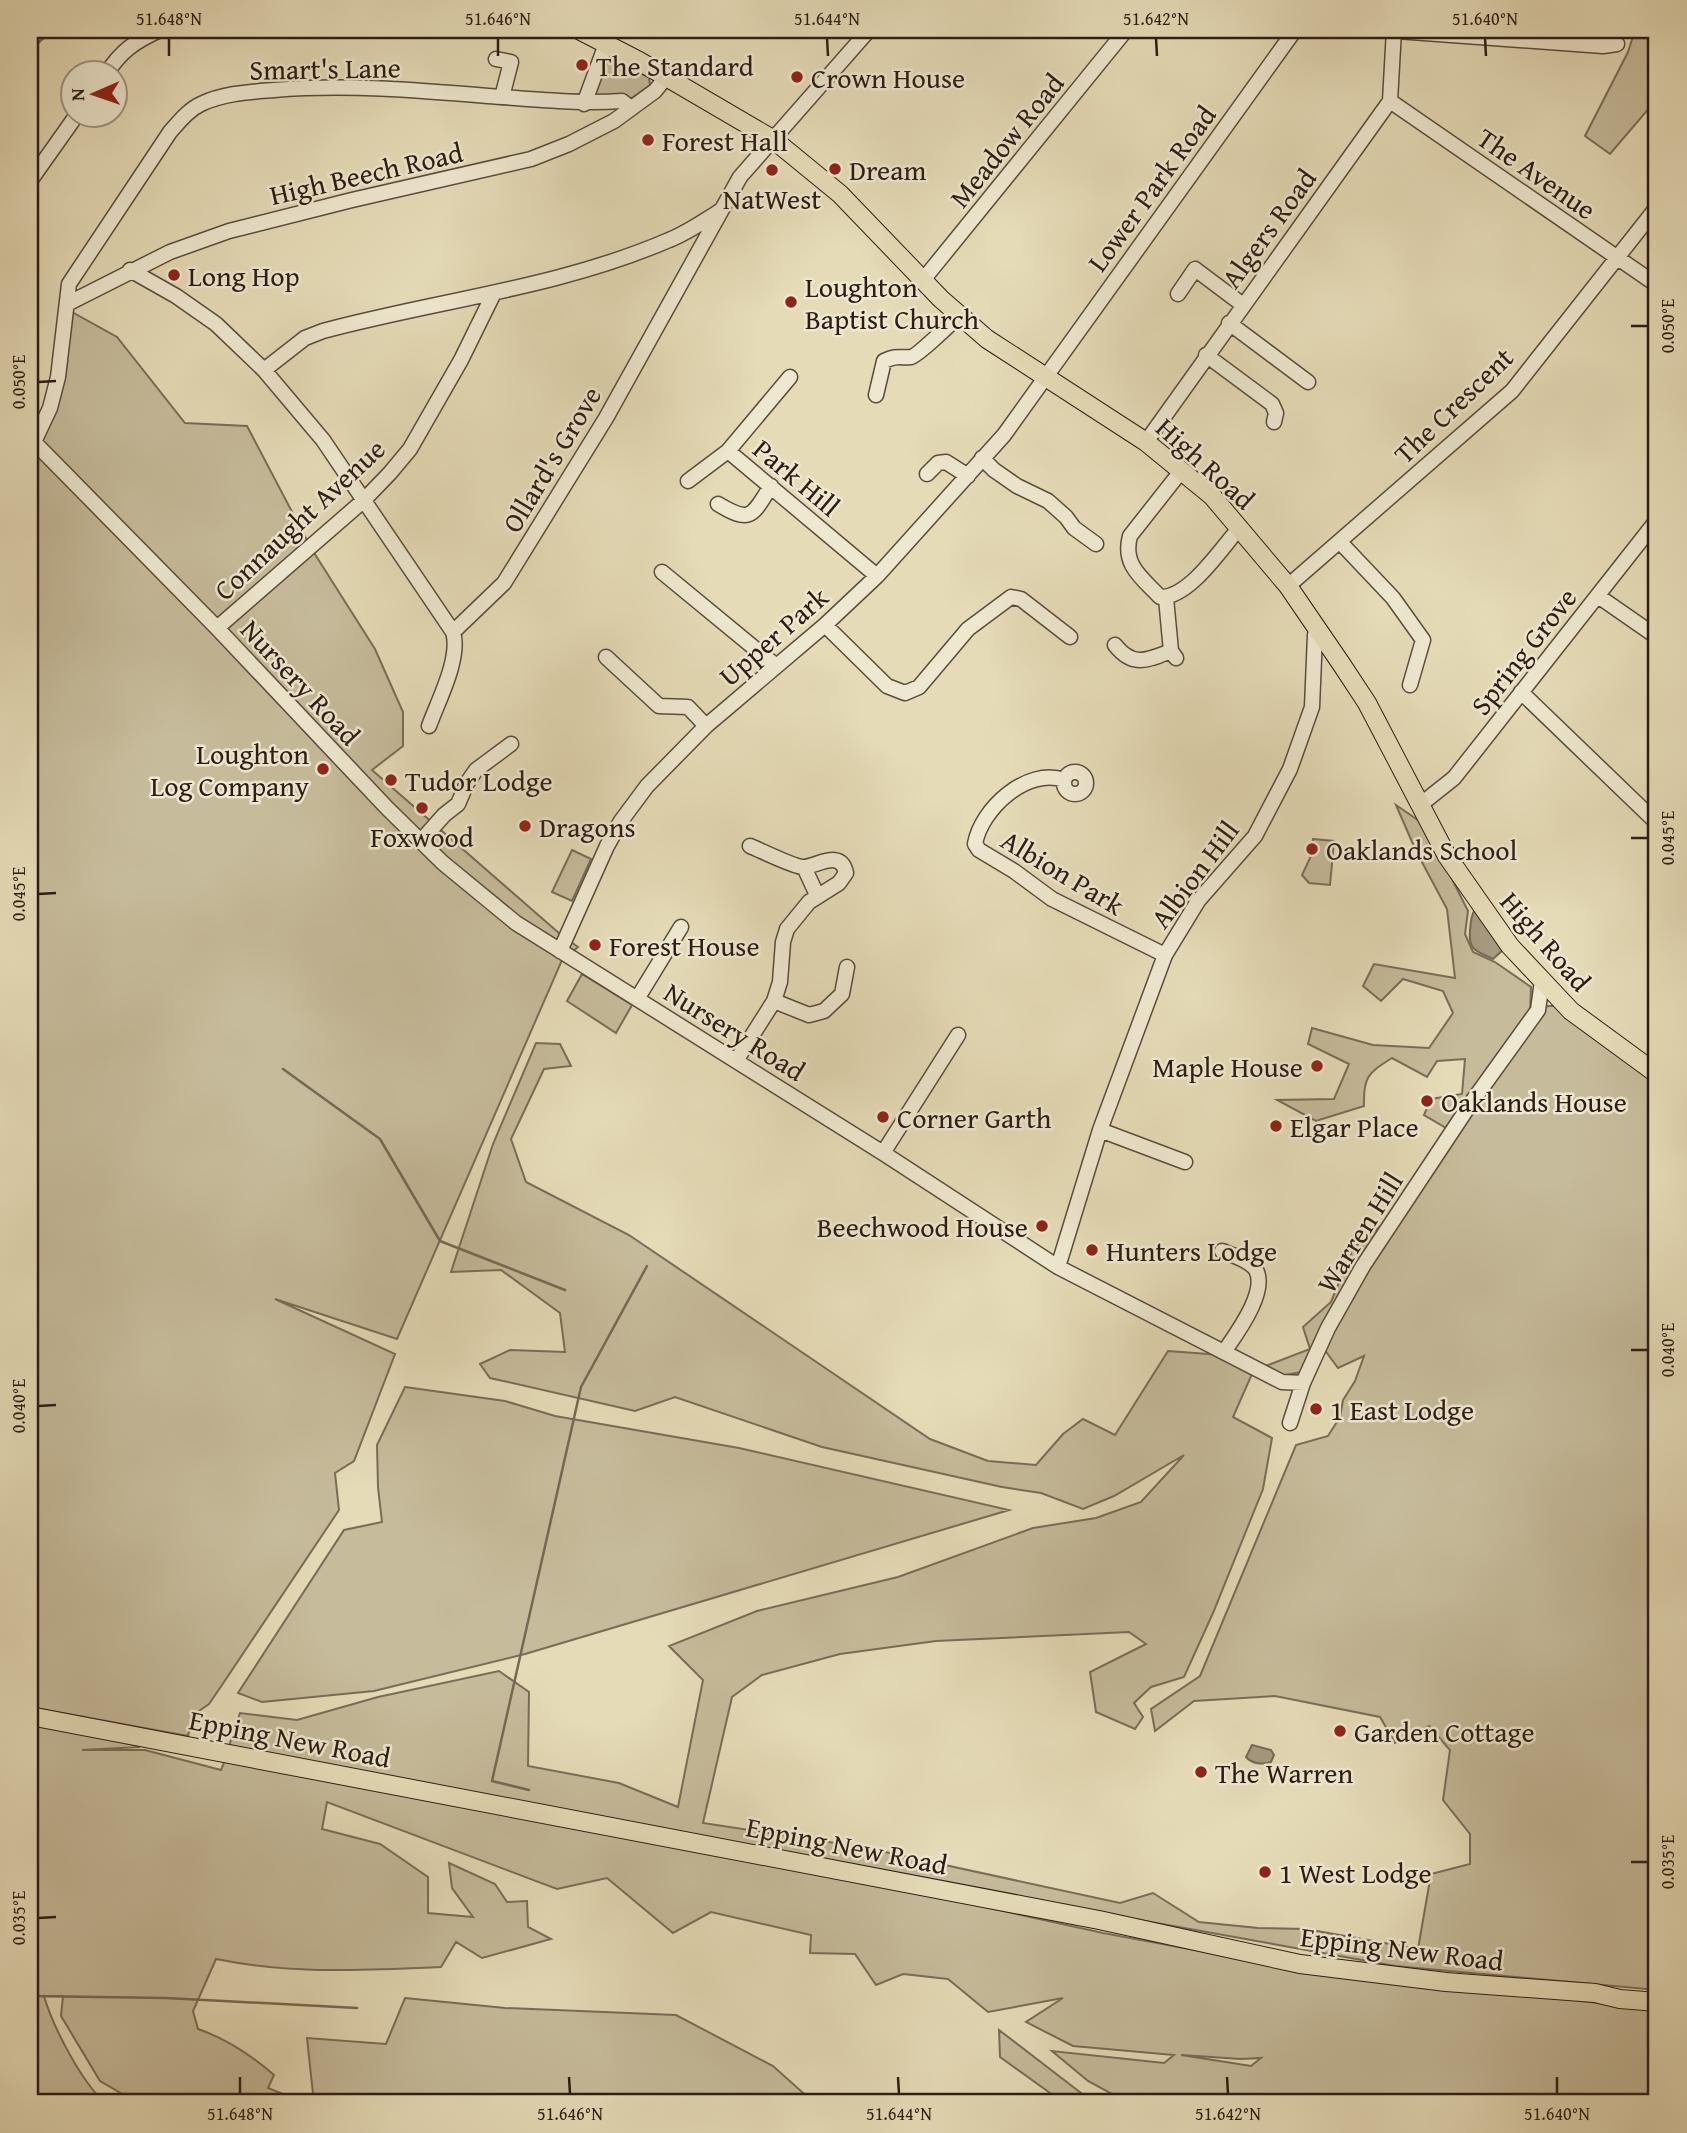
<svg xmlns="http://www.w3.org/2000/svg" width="1687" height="2133" font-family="'Gentium Book Plus',serif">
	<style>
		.green { fill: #c6bb9b; stroke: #7a6c58; stroke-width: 2; fill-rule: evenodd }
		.water { fill: #a69a80; stroke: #766855; stroke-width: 2 }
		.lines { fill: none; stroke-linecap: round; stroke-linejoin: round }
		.stream { stroke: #766855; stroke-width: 2.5 }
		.minor-casing { stroke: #5b4c3e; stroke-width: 17 }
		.major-casing { stroke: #2d1c15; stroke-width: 20 }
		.minor { stroke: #eee8d0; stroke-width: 14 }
		.major { stroke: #e5dbb7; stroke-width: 18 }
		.ticks { fill: none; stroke: #2d1c15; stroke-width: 2.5 }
		.poi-dot { fill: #8f2418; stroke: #eee8d0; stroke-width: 2.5 }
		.labels { text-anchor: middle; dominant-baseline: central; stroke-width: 5; stroke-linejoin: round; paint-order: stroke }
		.poi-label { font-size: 28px; fill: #2d1c15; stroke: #eee8d0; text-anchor: start }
		.street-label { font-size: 28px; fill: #2d1c15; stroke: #eee8d0 }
		.neatline { fill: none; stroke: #2d1c15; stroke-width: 2.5 }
		.ticks-label { font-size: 18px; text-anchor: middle; fill: #2d1c15 }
	</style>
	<rect width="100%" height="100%" fill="#e5dbb7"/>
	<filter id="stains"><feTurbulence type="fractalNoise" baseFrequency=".00286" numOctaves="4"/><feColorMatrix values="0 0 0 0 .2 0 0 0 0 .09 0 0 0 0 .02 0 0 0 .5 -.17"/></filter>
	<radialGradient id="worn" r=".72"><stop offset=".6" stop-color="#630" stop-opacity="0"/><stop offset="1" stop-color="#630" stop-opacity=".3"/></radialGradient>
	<path class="green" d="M1635 30H1657V99L1610 154 1585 136 1628 52Z
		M608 57 616 59 649 78 650 85 629 100 591 96Z
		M72 312 117 337 185 423 247 426 311 548 375 649 403 712V746L372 770 560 934 578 947 562 960 397 1339 275 1299 395 1354 354 1461 335 1473 339 1510 222 1685 209 1704 193 1715 188 1736 30 1707V456L42 441Z
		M1396 805 1425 825 1468 911 1465 934 1473 952 1495 962 1531 987 1530 1014 1548 1006H1559L1657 1078V1990L1395 1966 1151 1922 229 1746 240 1713 297 1720 378 1697 499 1671 529 1692 528 1766 619 1783 678 1807 703 1680 669 1646 757 1611 898 1577 1033 1528 1096 1518 1141 1502 1184 1455 1114 1496 1083 1509 1041 1493 1002 1487 822 1447 675 1397 635 1411 490 1378 480 1364 510 1350 565 1352 560 1313 501 1270 451 1272 493 1144 536 1043 560 1044 571 1066 544 1069 511 1139 526 1182 629 1235 930 1439 988 1461 1036 1465 1063 1434 1083 1419 1115 1435 1168 1351 1222 1355 1252 1374 1233 1417 1272 1438 1263 1489 1213 1613 1184 1677 1151 1687 1134 1703 1143 1717 1135 1729 1096 1712 1090 1672 1146 1644 1129 1632 936 1641 840 1654 762 1675 732 1697 703 1823 862 1847 1120 1903 1153 1893 1199 1922 1258 1928 1306 1929 1418 1949 1431 1874 1470 1864V1834L1443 1800 1450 1750 1429 1726 1395 1743 1380 1717 1275 1696 1194 1701 1155 1731 1151 1709 1200 1676 1296 1445 1328 1436 1340 1417 1343 1400 1355 1381 1364 1356 1338 1368 1324 1349 1311 1370 1281 1376 1263 1367 1310 1349 1303 1327 1331 1302 1353 1248 1417 1197 1451 1131 1424 1115 1431 1099 1462 1094 1465 1059 1437 1061 1427 1077 1392 1058C1368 1073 1363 1077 1364 1106L1316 1121 1277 1100 1334 1099 1349 1064 1308 1044 1312 1028 1373 1045 1429 1048 1453 1013 1443 991 1403 979 1381 1001 1363 986 1374 964 1455 978 1447 909 1416 851Z
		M1313 839 1334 841 1330 885 1309 883 1302 875 1311 856Z
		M572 850 591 859 572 901 552 892Z
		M582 974 632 1005 616 1033 567 1001Z
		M405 1387 505 1401 555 1416 739 1448 1009 1510 525 1654 374 1691 262 1702 238 1693 344 1530 382 1522 378 1487 377 1445Z
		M30 1722 106 1737 140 1747 82 1750H145L221 1770 225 1760 880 1884 1103 1933 1276 1965 1657 2010V2103H1107L1114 2095 1088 2081 1052 2051 1164 2063 1174 2055 1073 2046 1026 2022 1063 1998 988 2012 948 1979 903 1974 876 1985 855 1954 810 1953 811 1935 711 1912 673 1933 607 1878 557 1889 327 1802 322 1829 380 1844 428 1877V1913L473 1917 452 1888 449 1863 495 1884 507 1902 527 1901 528 1927 551 1939 482 1958 456 1942 441 1967C363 1970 295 1975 216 1959L193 2011 198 2029C227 2039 251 2055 274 2075L268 2088 293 2098 295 2103H138L100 2081 61 2016 63 1996H44C53 2027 81 2081 105 2103H30ZM1181 2055 1241 2059 1261 2058 1251 2066Z
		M405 1998 505 2008 676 2015 773 2066 811 2100 830 2098 837 2103H314L307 2038 386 2044Z
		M999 2030 1094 2103H1064L1000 2057Z"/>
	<path class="water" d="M1476 908 1505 948 1493 959C1477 951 1468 951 1470 930 1471 921 1471 915 1476 908Z
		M1252 1745 1271 1750 1274 1755 1271 1762C1263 1765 1252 1764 1246 1757Z"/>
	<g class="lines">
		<path class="stream" d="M30 59 38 43 52 30
			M283 1069 380 1139 440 1241 565 1290
			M529 1790 492 1781 581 1387 647 1266
			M30 1996 166 1998 357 2008"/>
		<g class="minor-casing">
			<path id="minor" d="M1383 30 1603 46 1617 44
				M496 59 511 62 502 97
				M106 74C122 50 134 42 160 30
				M1390 101 1657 285
				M584 104 606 44
				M30 181 76 116
				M130 270 176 296 216 324 264 370 323 440 453 632C461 658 438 701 429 726
				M923 280 1126 30
				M1178 294 1195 269 1243 305
				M67 304 170 252 229 231 352 200 531 159 569 144 614 121 655 91 666 77
				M1229 323 1308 382
				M1206 355 1272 404 1276 413 1274 422
				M264 370 305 338 323 331C438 300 558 288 669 240 687 233 704 221 720 211
				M790 377 728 451 877 576
				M876 395 884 361C897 355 899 358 911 357 917 356 953 322 959 315
				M34 442 217 628 387 808 443 863 516 923 883 1153 1058 1267 1282 1382 1303 1383
				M1146 442 1390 101 1394 30
				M30 445 34 442 50 408 58 377 69 284 170 132C179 122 188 110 201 104 224 93 250 92 274 90 345 84 417 90 488 96 533 99 577 104 622 101L631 108
				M982 458 994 470 1017 486 1048 501 1066 517 1074 528 1096 544
				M1182 470 1130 536C1122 565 1142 578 1160 597 1189 598 1221 549 1240 527
				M927 474 938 463 946 462 968 476
				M688 481 728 451
				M718 504C751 524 752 516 771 486
				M1340 542 1393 598 1423 640 1410 685
				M662 572 775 665
				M1288 586 1512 391 1657 207
				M1598 596 1657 637
				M1166 598 1171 651 1176 658
				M825 625 887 686 905 693 919 687 968 629 1011 597 1021 599 1070 637
				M217 628 363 501 390 473 410 449 461 360 493 295
				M453 632 504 583 606 418 740 177 869 30
				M1115 645C1133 668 1148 660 1171 651
				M606 657 659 706 688 707 706 726
				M1521 692 1657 823
				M1064 783a11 11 0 1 1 22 0a11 11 0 1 1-22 0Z
				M1064 780C1027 767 981 809 975 844L979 850 1014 871 1052 899 1165 955
				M1420 805 1454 778 1657 520
				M421 841 444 815 458 804 467 783 476 770 511 744
				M804 867 817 895
				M560 951 607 846 621 821 647 786 706 726 825 625 877 576 1004 435 1295 30
				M637 999 681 927
				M774 1001 809 1015 824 1011 842 994 847 967
				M736 1061 774 1001 780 982 783 942 787 929 809 902 839 883 846 873C841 848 816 867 803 867 794 867 760 850 750 846
				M1100 1130 1185 1162
				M883 1153 958 1035
				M1222 1251C1232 1255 1250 1260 1256 1270 1268 1292 1236 1334 1224 1352
				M1058 1267 1100 1130 1165 955 1198 901 1255 836 1290 769 1312 707 1315 635 1317 628
				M1290 1423 1303 1383 1328 1328 1363 1266 1471 1103 1538 1010 1542 981"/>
		</g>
		<g class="major-casing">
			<path id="major" d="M579 30 639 61 774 140 840 194 941 299 987 339 1146 442 1212 496 1288 586 1342 665 1367 703 1447 856 1510 946 1571 1011 1657 1074
				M30 1716 1099 1920 1300 1964 1446 1982 1595 1993 1620 1999 1657 2002"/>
		</g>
		<use href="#minor" class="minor"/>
		<use href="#major" class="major"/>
	</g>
	<path class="ticks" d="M169 38V56M498 38V56M827 38 828 56M1156 38 1157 56M1485 38 1486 56M1631 326H1648M38 382 56 381M1631 838H1648M38 894 56 893M1631 1350H1648M38 1406 56 1405M1631 1862H1648M38 1918 56 1917M240 2077V2094M569 2077 570 2094M898 2077 899 2094M1227 2077 1228 2094M1557 2077V2094"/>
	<g class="poi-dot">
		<circle cx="582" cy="65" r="7"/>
		<circle cx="797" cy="77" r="7"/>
		<circle cx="648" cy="140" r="7"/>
		<circle cx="835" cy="169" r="7"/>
		<circle cx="772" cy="170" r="7"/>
		<circle cx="174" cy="275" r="7"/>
		<circle cx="791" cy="302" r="7"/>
		<circle cx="323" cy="769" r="7"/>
		<circle cx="391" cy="780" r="7"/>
		<circle cx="422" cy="808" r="7"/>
		<circle cx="525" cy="826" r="7"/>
		<circle cx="1312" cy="849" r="7"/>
		<circle cx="595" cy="945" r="7"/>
		<circle cx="1317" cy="1066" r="7"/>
		<circle cx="1427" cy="1101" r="7"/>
		<circle cx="883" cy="1117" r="7"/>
		<circle cx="1276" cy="1126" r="7"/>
		<circle cx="1042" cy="1226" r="7"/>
		<circle cx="1092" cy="1250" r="7"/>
		<circle cx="1316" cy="1409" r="7"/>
		<circle cx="1340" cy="1731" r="7"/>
		<circle cx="1201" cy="1772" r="7"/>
		<circle cx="1265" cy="1872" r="7"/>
	</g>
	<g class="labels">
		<g class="poi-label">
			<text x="596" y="65">The Standard</text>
			<text x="811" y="77">Crown House</text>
			<text x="662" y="140">Forest Hall</text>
			<text x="849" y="169">Dream</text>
			<text x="772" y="198" text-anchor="middle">NatWest</text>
			<text x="188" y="275">Long Hop</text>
			<text x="805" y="286">Loughton<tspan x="805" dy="32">Baptist Church</tspan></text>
			<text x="309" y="753" text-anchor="end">Loughton<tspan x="309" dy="32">Log Company</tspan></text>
			<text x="405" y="780">Tudor Lodge</text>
			<text x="539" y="826">Dragons</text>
			<text x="422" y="836" text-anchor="middle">Foxwood</text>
			<text x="1326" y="849">Oaklands School</text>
			<text x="609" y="945">Forest House</text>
			<text x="1303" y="1066" text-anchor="end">Maple House</text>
			<text x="1441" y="1101">Oaklands House</text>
			<text x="897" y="1117">Corner Garth</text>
			<text x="1290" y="1126">Elgar Place</text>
			<text x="1028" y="1226" text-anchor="end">Beechwood House</text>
			<text x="1106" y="1250">Hunters Lodge</text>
			<text x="1330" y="1409">1 East Lodge</text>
			<text x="1354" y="1731">Garden Cottage</text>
			<text x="1215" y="1772">The Warren</text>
			<text x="1279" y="1872">1 West Lodge</text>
		</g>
		<g class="street-label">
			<text transform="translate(325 68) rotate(-1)">Smart's Lane</text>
			<text transform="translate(1006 140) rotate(-51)">Meadow Road</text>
			<text transform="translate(366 173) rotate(-13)">High Beech Road</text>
			<text transform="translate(1537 173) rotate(35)">The Avenue</text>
			<text transform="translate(1151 188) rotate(-54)">Lower Park Road</text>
			<text transform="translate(1268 228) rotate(-54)">Algers Road</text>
			<text transform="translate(1453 405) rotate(-44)">The Crescent</text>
			<text transform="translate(551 459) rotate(-59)">Ollard's Grove</text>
			<text transform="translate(1206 463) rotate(42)">High Road</text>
			<text transform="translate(797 477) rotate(40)">Park Hill</text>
			<text transform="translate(299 519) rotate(-43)">Connaught Avenue</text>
			<text transform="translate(773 636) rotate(-41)">Upper Park</text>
			<text transform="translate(1523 651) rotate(-52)">Spring Grove</text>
			<text transform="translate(301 682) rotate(47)">Nursery Road</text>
			<text transform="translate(1063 872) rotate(31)">Albion Park</text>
			<text transform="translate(1194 874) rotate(-53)">Albion Hill</text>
			<text transform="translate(1546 941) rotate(49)">High Road</text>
			<text transform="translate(735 1031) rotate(32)">Nursery Road</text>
			<text transform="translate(1359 1232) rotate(-58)">Warren Hill</text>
			<text transform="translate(290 1738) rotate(11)">Epping New Road</text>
			<text transform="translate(847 1845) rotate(11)">Epping New Road</text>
			<text transform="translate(1402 1948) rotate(7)">Epping New Road</text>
		</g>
	</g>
	<rect width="1687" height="2133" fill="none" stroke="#e5dbb7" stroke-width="77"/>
	<g transform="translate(94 94) rotate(268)"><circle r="33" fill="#eee8d0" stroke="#a19685" stroke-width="2"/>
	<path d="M0-5L12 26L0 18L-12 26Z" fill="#8f2418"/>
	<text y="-10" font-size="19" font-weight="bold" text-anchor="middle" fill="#2d1c15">N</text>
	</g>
	<rect x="38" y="38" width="1610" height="2056" class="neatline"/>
	<g class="ticks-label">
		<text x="169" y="25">51.648°N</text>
		<text x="498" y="25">51.646°N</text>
		<text x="827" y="25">51.644°N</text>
		<text x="1156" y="25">51.642°N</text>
		<text x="1485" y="25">51.640°N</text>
		<text transform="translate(1668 326) rotate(-90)" y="6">0.050°E</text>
		<text transform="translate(19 382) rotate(-90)" y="6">0.050°E</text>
		<text transform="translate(1668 838) rotate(-90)" y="6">0.045°E</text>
		<text transform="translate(19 894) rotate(-90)" y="6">0.045°E</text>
		<text transform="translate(1668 1350) rotate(-90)" y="6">0.040°E</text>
		<text transform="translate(19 1406) rotate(-90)" y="6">0.040°E</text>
		<text transform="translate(1668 1862) rotate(-90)" y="6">0.035°E</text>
		<text transform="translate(19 1918) rotate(-90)" y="6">0.035°E</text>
		<text x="240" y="2120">51.648°N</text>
		<text x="570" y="2120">51.646°N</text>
		<text x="899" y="2120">51.644°N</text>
		<text x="1228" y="2120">51.642°N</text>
		<text x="1557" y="2120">51.640°N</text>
	</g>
	<rect width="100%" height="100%" filter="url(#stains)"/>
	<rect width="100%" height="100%" fill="url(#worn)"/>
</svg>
